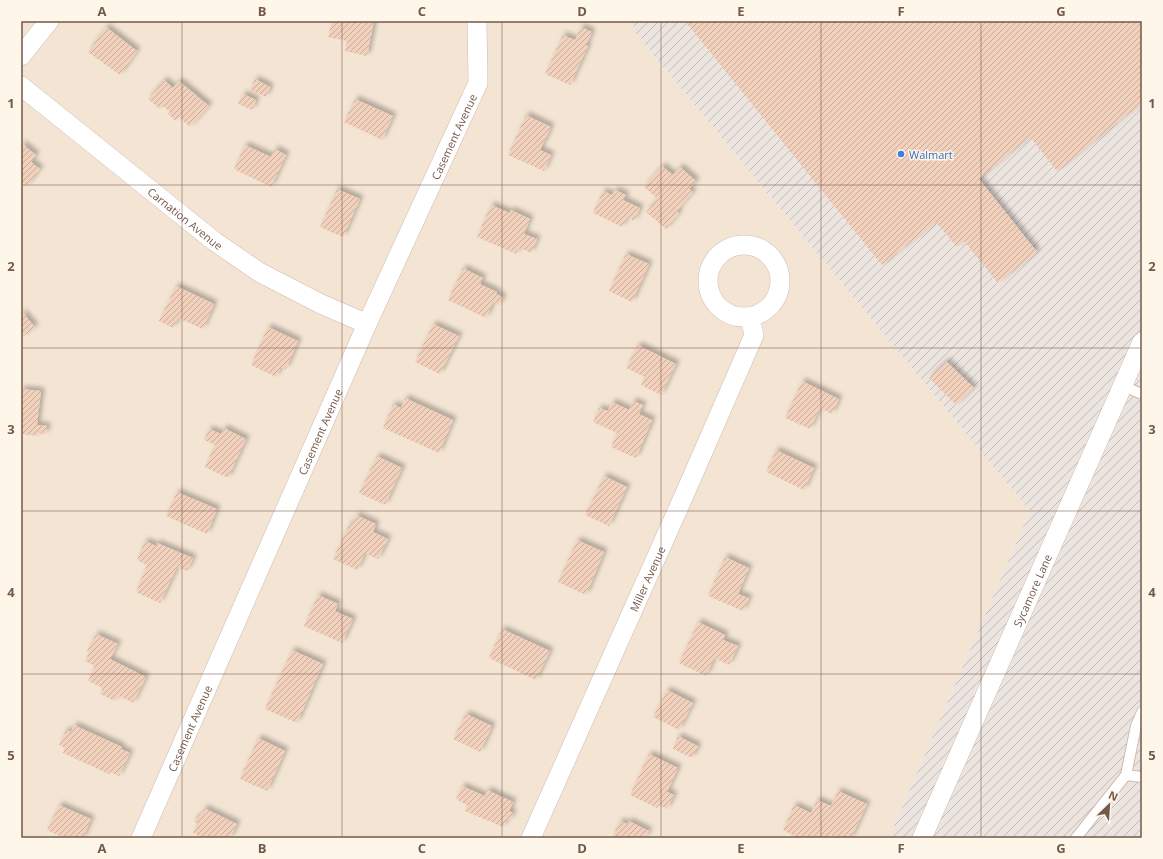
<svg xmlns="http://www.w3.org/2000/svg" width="1163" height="859" font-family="'Open Sans',sans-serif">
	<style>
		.residential { fill: #f3e4d3 }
		.industrial { fill: url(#industrial-furrows) }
		.building { fill: url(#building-hatch); filter: url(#shadow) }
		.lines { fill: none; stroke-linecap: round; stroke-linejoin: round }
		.service-casing { stroke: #cfbcae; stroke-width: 12 }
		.minor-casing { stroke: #cfbcae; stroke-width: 20 }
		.service { stroke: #fff; stroke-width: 10 }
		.minor { stroke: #fff; stroke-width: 19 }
		.grid { fill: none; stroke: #74584a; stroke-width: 1; stroke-opacity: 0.55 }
		.shop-dot { fill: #3f7fe0; stroke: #fff6ea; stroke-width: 1.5 }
		.labels { text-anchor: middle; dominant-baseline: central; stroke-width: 3; stroke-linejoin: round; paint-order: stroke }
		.street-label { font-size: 11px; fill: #74584a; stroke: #fff6ea }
		.shop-label { font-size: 11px; fill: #366cbe; stroke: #fff6ea; text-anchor: start }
		.neatline { fill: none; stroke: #74584a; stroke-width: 1.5 }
		.grid-label { font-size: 13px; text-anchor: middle; font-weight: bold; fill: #74584a }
	</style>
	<defs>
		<pattern id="industrial-furrows" width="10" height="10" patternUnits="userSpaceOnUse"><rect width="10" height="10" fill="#ece4df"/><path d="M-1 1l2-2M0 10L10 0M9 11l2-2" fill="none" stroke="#c4bcb7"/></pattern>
		<pattern id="building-hatch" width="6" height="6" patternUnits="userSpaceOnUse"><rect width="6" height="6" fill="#f1d0bc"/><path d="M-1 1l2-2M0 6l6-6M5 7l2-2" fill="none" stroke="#c8ac9b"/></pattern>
		<filter id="shadow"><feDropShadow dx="3.5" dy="-3.5" stdDeviation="2" flood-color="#0004"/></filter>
	</defs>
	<rect width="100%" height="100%" fill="#fcf2e4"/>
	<path class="residential" d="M21 21H631L637 35 1030 511 889 838H21Z"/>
	<path class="industrial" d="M631 21H1142V838H889L1030 511 637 35Z"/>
	<path class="building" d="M332 21H374L367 56 345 51 347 41 328 37Z
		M685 21H1142V103L1057 171 1030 137 979 179 1037 252 998 283 964 241 957 247 936 222 882 265Z
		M106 27 137 51 120 75 88 52Z
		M581 27 592 32 586 45 588 46 570 85 545 74 563 35 575 40Z
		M255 79 270 87 266 97 250 90Z
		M164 80 173 88 179 81 209 106 190 127 179 117 176 121 168 114 170 112 163 106 160 109 148 99Z
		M243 94 256 100 252 110 238 104Z
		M355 99 393 116 382 140 344 122Z
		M526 115 551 127 540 150 551 155 544 171 508 155Z
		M21 143 36 155 31 162 40 169 27 186 21 181Z
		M245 145 271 157 275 149 286 155 271 187 234 169Z
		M662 166 673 175 680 167 696 181 689 189 693 192 677 211 679 213 666 229 646 212 658 199 644 187Z
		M337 189 360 199 343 237 320 227Z
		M615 190 626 195 623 200 640 208 634 221 627 217 622 227 593 213 603 191 612 195Z
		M491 205 510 213 511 210 530 219 524 234 537 239 531 253 519 247 516 254 477 237Z
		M626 254 649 264 632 302 609 291Z
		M463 268 483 278 480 284 497 292 496 294 503 297 499 305 493 302 486 318 448 300Z
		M176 286 214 304 203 329 178 318 173 328 159 321Z
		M22 312 35 327 21 338V313Z
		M433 324 459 336 440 374 415 362Z
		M268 327 298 341 286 369 281 367 276 377 251 365Z
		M638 345 676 364 661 395 641 385 645 377 626 368Z
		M946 361 974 388 956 405 929 378Z
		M802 381 839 399 832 414 820 408 810 429 785 418Z
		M21 389 41 391 37 425 47 426 46 434 38 433V436L21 434Z
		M405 398 453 420 439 453 383 428 393 404 401 408Z
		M633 401 643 405 639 414 652 420 636 458 611 447 617 433 593 422 599 408 608 411 612 402 629 410Z
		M224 428 246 439 228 478 205 467 215 445 204 440 209 429 221 434Z
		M776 450 814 468 804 490 766 472Z
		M377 456 402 468 385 505 359 493Z
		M604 476 627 487 609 526 585 515Z
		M177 492 217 509 207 534 166 516Z
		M356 515 376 524 373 532 388 539 378 559 365 553 357 570 333 559 350 523 352 525Z
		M577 540 604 552 586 595 558 582Z
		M145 541 156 546 157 543 193 558 187 571 177 567 160 603 136 592 147 565 137 560Z
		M725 557 749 568 738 594 749 598 743 611 708 596Z
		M318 595 338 604 335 611 353 619 342 643 304 626Z
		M698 622 725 635 723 640 738 646 729 665 714 658 706 676 679 663Z
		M502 629 550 651 536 680 489 658Z
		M96 634 118 644 110 659 146 677 133 703 118 695 115 701 100 694 103 688 88 681 95 666 85 661 90 652 87 651Z
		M292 650 323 664 297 723 265 709Z
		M667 690 693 703 679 730 653 717Z
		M466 714 492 726 480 752 453 739Z
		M74 725 122 747 121 749 130 753 119 776 110 772 109 774 63 753 65 748 59 745 66 730 71 732Z
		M678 736 698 746 692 758 673 749Z
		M258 738 285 751 267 791 240 779Z
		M649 754 678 768 667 792 674 795 667 809 659 805 657 808 630 795Z
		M462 786 485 796 487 790 513 802 509 811 513 813 510 820 507 819 503 827 465 811 467 805 456 799Z
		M838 791 867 804 851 838H838L829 834 827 838H798L783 830 794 805 811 813 817 800 831 806Z
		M59 805 91 819 83 838H64L47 830Z
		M204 808 237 824 230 838H226L220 835 218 838H204L193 833 198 824 194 822 197 816 200 817Z
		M620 821 627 824 629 821 649 831 645 838H612Z"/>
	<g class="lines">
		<g class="service-casing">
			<path id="service" d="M1123 386 1142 394
				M1126 775 1142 777
				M1076 838 1126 775 1136 726 1142 712"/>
		</g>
		<g class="minor-casing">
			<g id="minor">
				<path d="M21 56 49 21"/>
				<path id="s1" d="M21 86 214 241 259 272 321 304 367 324"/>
				<circle cx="744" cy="281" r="36"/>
				<path id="s2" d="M141 838 367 324 478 83 477 21"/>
				<path id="s3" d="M531 838 686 491 754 335 750 318"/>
				<path id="s4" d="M922 838 1142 342"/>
			</g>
		</g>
		<use href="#service" class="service"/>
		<use href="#minor" class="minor"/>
	</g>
	<path class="grid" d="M182 21V838M342 21V838M502 21V838M661 21V838M821 21V838M981 21V838M21 185H1142M21 348H1142M21 511H1142M21 674H1142"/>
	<circle class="shop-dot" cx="901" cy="154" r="4"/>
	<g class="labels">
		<g class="street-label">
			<text stroke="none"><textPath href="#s2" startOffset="768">Casement Avenue</textPath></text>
			<text stroke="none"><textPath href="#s1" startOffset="211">Carnation Avenue</textPath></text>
			<text stroke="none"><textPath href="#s2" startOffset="444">Casement Avenue</textPath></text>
			<text stroke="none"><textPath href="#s3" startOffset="284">Miller Avenue</textPath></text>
			<text stroke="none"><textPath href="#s4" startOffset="271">Sycamore Lane</textPath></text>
			<text stroke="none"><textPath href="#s2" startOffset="120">Casement Avenue</textPath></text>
		</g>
		<g class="shop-label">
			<text x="909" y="154">Walmart</text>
		</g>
	</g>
	<rect width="1163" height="859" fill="none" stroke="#fff6ea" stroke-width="44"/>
	<g transform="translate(1109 805) rotate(25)" stroke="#fff6ea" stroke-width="3" paint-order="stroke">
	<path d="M0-3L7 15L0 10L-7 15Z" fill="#74584a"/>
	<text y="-6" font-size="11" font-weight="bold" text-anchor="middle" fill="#74584a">N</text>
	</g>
	<rect x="22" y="22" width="1119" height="815" class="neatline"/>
	<g class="grid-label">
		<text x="102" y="16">A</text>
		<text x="262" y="16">B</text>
		<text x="422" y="16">C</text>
		<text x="582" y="16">D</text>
		<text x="741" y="16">E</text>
		<text x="901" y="16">F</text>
		<text x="1061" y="16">G</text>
		<text x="11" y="108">1</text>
		<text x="1152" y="108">1</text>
		<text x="11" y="271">2</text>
		<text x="1152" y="271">2</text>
		<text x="11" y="434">3</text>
		<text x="1152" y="434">3</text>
		<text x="11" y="597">4</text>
		<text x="1152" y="597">4</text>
		<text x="11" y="760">5</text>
		<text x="1152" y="760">5</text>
		<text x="102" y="853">A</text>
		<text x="262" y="853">B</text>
		<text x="422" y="853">C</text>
		<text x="582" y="853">D</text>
		<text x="741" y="853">E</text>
		<text x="901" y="853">F</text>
		<text x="1061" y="853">G</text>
	</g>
</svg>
